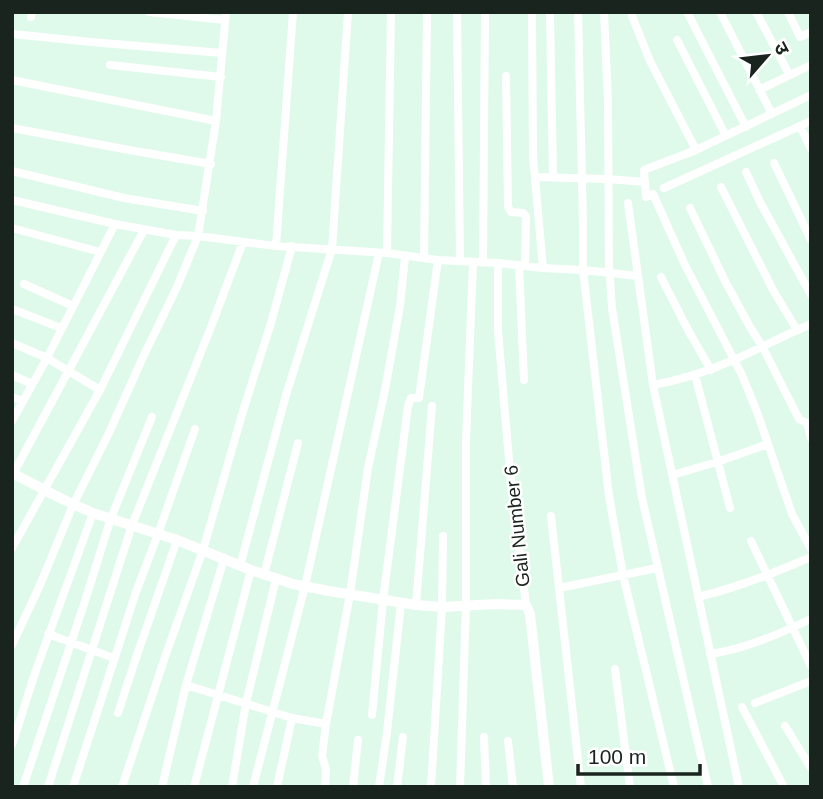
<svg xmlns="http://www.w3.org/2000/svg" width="823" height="799" font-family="Arial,'Noto Sans Devanagari',sans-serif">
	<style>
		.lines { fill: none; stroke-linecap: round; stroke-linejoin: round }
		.minor { stroke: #fff; stroke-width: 8 }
		.tertiary { stroke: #fff; stroke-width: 10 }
		.labels { text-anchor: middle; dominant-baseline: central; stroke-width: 5; stroke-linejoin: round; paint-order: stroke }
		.street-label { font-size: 19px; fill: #1a241f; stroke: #fff }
	</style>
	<rect width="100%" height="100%" fill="#dffaeb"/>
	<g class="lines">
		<path class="minor" d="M149 12 225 20
			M457 12 460 261
			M532 12 533 156 543 268
			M550 12 553 178
			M578 12 583 223V270L609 496 623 575 674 787
			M604 12 608 101 609 266 612 308 642 498 708 787
			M687 12 746 127
			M720 12 772 114
			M756 12 789 74
			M788 12 800 37 811 32
			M632 16 650 61 696 150
			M31 17 32 12
			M12 34 91 42 222 53
			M677 40 726 136
			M110 65 221 77
			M506 76 508 207 511 212 523 213 526 216 525 266
			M12 80 216 121
			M759 90 811 65
			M800 126 811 149
			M12 128 129 150 211 164
			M774 163 811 240
			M12 171 124 198 203 211
			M746 172 760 202 811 295
			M535 177 608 179 645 182
			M721 187 773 290 797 330
			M664 188 811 121
			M12 200 115 224 176 235 198 236 276 246 387 253 438 260 498 263 543 268 583 270 638 276
			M628 203 653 385 739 787
			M690 208 725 281 750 327 762 346 799 419 807 423 811 438
			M12 228 100 252
			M276 246 293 12
			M387 253 391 12
			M424 258 427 12
			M483 262 485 12
			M498 263V331L510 472 526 605
			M519 265 524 380
			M661 277 688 330 711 370
			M24 284 73 306
			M12 309 61 328
			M12 343 47 358 100 390
			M12 375 32 384
			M695 375 730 508
			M653 385C680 380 706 372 731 361 758 350 784 335 811 324
			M12 397 23 401
			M12 421 47 358 115 224
			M768 444 757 412 742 375 685 265 653 194 646 197 644 170 696 150 811 95
			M672 475 717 462 768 444 792 514 811 549
			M12 476 144 230
			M551 516 581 787
			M751 541 811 666
			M12 548 100 390 176 235
			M240 566 286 395 332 249 348 12
			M264 575 298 443
			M559 588 657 568
			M698 597C737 588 774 573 811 557
			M416 605 432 406
			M48 634 114 658
			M12 645 40 585 73 505 108 435 143 357 177 287 198 236 216 121 226 12
			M710 654C745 649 779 634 811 619
			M615 669 630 787
			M186 685 292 718 326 724
			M755 703 811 681
			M742 707 784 787
			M118 713 137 655 177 540
			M372 715 383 600 408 406 411 398H419L438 260
			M785 726 811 768
			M484 737 486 787
			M508 741 513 787
			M12 745 36 670 93 513
			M23 787 85 601 111 518 152 417
			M48 787 132 525 211 327 243 242
			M73 787 136 592 158 534 195 429
			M122 787 165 657 203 550 243 411 271 323 292 246
			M162 787 186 685 224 559
			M194 787 251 570
			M232 787 246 703 276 579
			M253 787 305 586 379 253
			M277 787 292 718
			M325 787 326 769 322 756 326 724 350 594 368 468 385 390 400 306 405 257
			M353 787 358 740
			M379 787 387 732 401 603
			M397 787 403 737
			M431 787 442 607 443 536
			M460 787 466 605V440L473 262"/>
		<path class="tertiary" d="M12 473 64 500 93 513 177 540 251 570 293 584 329 591 416 605 442 607 497 604 526 605 530 614 549 787"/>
	</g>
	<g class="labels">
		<g class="street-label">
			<text transform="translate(517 526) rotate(-96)">Gali Number 6</text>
		</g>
	</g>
	<rect width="823" height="799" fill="none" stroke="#1a241f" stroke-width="28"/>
	<g transform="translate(767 56) rotate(62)" stroke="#ffffff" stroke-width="5" paint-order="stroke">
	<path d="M0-5L12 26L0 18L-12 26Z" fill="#1a241f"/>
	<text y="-10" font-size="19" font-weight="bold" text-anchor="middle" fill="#1a241f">उ</text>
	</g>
	<path d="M578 764v10h122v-10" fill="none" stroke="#1a241f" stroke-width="3.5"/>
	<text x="588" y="764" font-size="21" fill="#1a241f" stroke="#ffffff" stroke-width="5" paint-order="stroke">100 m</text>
</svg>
